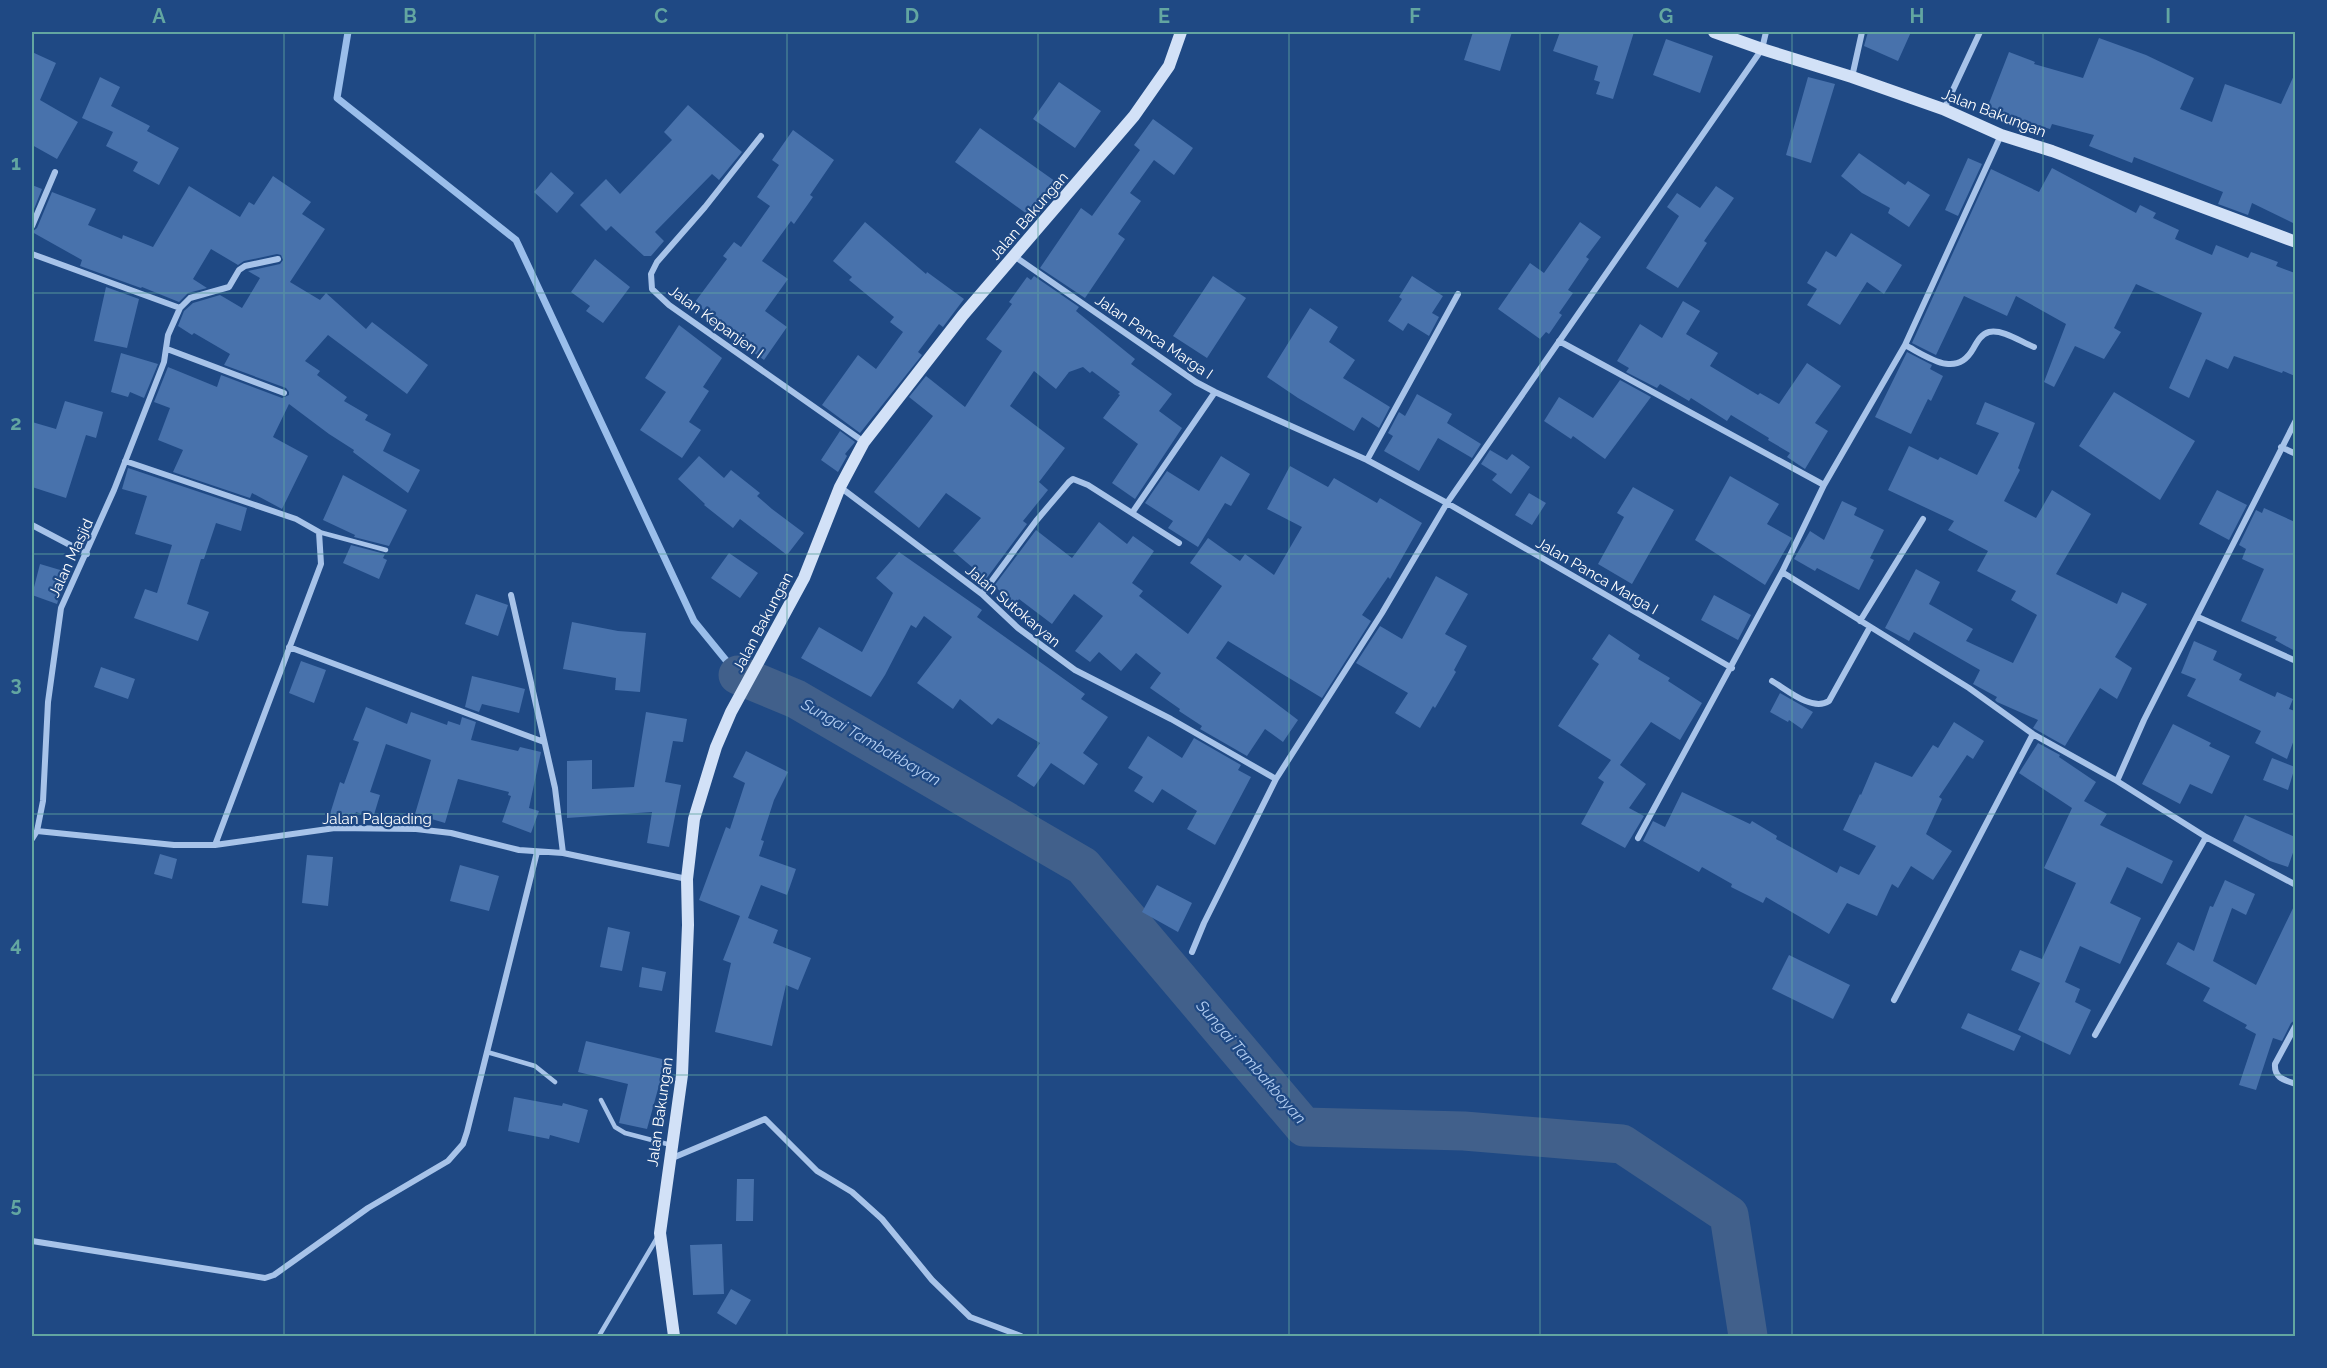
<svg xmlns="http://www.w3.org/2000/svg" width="2327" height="1368" font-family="Raleway,sans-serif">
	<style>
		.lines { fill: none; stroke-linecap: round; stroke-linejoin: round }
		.stream { stroke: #9abeeb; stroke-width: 7 }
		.river { stroke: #41608b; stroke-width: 39 }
		.building { fill: #4872ac }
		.lane { stroke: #a7c3e9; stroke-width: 4.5 }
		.street { stroke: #a7c3e9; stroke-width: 6 }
		.secondary { stroke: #d2e1f7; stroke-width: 12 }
		.grid { fill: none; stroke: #63a6a1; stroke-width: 1.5; stroke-opacity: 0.55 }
		.labels { text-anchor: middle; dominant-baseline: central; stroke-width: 4.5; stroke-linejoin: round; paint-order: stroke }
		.street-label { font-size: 15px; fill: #fff; stroke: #1f4984 }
		.water-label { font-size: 16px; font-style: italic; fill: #b2cdf1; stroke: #1f4984 }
		.neatline { fill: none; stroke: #63a6a1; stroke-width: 2 }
		.grid-label { font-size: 20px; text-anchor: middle; font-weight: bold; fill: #63a6a1 }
	</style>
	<rect width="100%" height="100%" fill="#1f4984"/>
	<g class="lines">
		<path class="stream" d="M348 32 337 98 516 240 694 621 738 675"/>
		<path class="river" d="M738 675 796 699 1083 866 1304 1127 1464 1131 1622 1144 1729 1215 1748 1336"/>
	</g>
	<path class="building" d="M1473 32H1512L1500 71 1464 60Z
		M1560 32H1634L1613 99 1596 94 1600 82 1594 80 1598 66 1553 51Z
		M1868 32H1911L1898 61 1864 46Z
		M2099 38 2146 55 2194 78 2180 109 2212 122 2225 84 2281 104 2295 73V224L2252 203 2248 215 2218 204 2223 192 2134 157 2132 163 2089 146 2094 135 2052 124 2050 129 2014 118 2012 121 1986 111 2009 52 2035 62 2034 64 2083 78Z
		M1666 39 1713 56 1700 93 1653 75Z
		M32 52 56 63 40 100 78 122 57 159 32 145Z
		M100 77 120 87 111 106 150 126 147 131 179 148 159 185 133 171 138 162 106 146 113 132 82 118Z
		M1808 77 1835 84 1811 163 1786 155Z
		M1059 82 1101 111 1075 148 1033 119Z
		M688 105 742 152 719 180 712 174 655 232 664 241 651 256H644L611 226 606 231 580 205 606 179 620 194 672 140 664 132Z
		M1153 119 1193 148 1174 175 1154 160 1130 193 1141 201 1118 234 1125 239 1085 298 1040 268 1081 208 1092 216 1140 150 1134 145Z
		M980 128 1059 184 1034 219 955 162Z
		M793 130 834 160 810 195 813 197 794 224 791 221 762 261 788 279 765 311 787 327 764 360 731 336 695 302 727 259 723 256 734 242 741 247 770 206 757 197 779 165 772 160Z
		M1859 153 1905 185 1908 181 1930 195 1909 227 1888 213 1890 208 1862 193 1841 176Z
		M1968 158 1982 164 1958 216 1945 210Z
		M2052 168 2136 213 2140 205 2156 213 2153 218 2179 230 2175 239 2212 255 2216 245 2248 258 2251 252 2278 262 2276 266 2295 273V376L2283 371 2282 373 2234 356 2228 369 2206 359 2189 398 2169 388 2202 313 2136 284 2114 328 2121 332 2104 359 2075 346 2054 387 2044 382 2066 324 2016 296 2007 316 1964 296 1936 355 1912 343 1991 169 2039 192Z
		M551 172 574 193 557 213 534 192Z
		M273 176 311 202 302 214 325 229 290 282 320 300 326 293 366 329 372 322 428 365 407 394 328 335 305 361 320 371 317 375 347 397 344 401 368 415 365 420 391 434 383 451 420 470 408 493 353 452 354 450 329 434 289 404 273 437 308 456 282 509 252 493 250 498 173 472 183 450 158 440 170 408 154 402 168 367 217 387 221 375 282 398 289 395V392L286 388 224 365 230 354 194 333 192 335 178 326 184 311 193 303 220 295 242 308 260 278 248 271 280 264 283 260 281 255 277 254 244 261 238 265 211 249 193 279 207 288 188 293 179 302 142 287 141 288 80 266 82 260 32 232 37 228 52 192 96 209 88 225 122 239 123 235 153 247 189 186 240 217 249 202 254 205Z
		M32 185 42 189 32 214Z
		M1716 186 1734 198 1704 241 1707 243 1678 288 1646 268 1679 216 1667 207 1677 193 1700 208Z
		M865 222 926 274 927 272 964 299 943 327 939 324 918 352 922 355 860 433 822 405 858 355 876 369 903 332 890 322 894 317 849 280 852 277 833 261Z
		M1580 222 1601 237 1586 257 1589 259 1568 290 1573 293 1559 313 1562 315 1549 334 1546 332 1540 339 1498 309 1530 263 1544 273Z
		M1851 233 1902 265 1884 294 1867 282 1840 325 1807 305 1817 289 1807 283 1826 251 1836 257Z
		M595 259 630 287 603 323 586 311 590 306 571 292Z
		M1034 276 1079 307 1076 311 1135 359 1131 364 1172 394 1159 411 1182 428 1135 499 1112 483 1138 444 1103 418 1120 395 1118 394 1120 392 1092 371 1090 373 1083 367 1069 372 1056 389 1034 371 1010 406 1065 448 1039 482 1048 490 1023 521 1027 524 986 579 953 551 981 518 946 493 919 528 874 492 933 416 909 397 926 376 965 407 1002 351 986 339 1012 304 1009 302 1027 277 1031 280Z
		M1213 276 1246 298 1207 358 1173 336Z
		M1412 276 1443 296 1432 313 1439 317 1429 336 1408 323 1403 331 1388 321 1402 299 1399 297Z
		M106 287 139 299 127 348 94 341Z
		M1683 301 1700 311 1686 334 1718 353 1710 366 1758 395 1760 393 1779 404 1807 363 1841 386 1815 423 1828 431 1805 469 1787 457 1790 453 1768 440 1769 438 1731 415 1727 421 1691 398 1689 401 1660 384 1657 388 1626 372 1629 368 1617 361 1640 324 1662 338Z
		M1310 308 1338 327 1329 342 1355 360 1343 378 1390 407 1379 428 1362 417 1354 431 1298 398 1267 377Z
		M679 325 722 358 703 387 709 391 689 422 701 430 682 458 640 430 666 392 645 378Z
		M1907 352 1932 365 1930 369 1943 376 1931 401 1928 399 1911 434 1875 417Z
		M121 353 158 364 144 398 130 392 128 397 111 392Z
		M1620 380 1651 397 1605 459 1573 436 1571 439 1544 421 1559 397 1593 418Z
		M2114 392 2195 441 2160 500 2079 446Z
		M1417 394 1452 414 1447 423 1481 444 1472 458 1438 438 1419 471 1384 451 1393 436 1388 433 1399 412 1405 416Z
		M65 401 103 412 96 438 86 435 66 498 32 487V422L56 429Z
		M1985 402 2035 423 2018 468 2020 470 2004 501 2036 518 2052 490 2091 514 2056 574 2117 604 2122 592 2147 604 2115 657 2132 668 2117 699 2100 688 2065 746 2033 728 2038 720 1997 702 1995 700 1997 697 1973 684 1980 670 1914 632 1909 641 1885 628 1916 569 1940 582 1929 604 1973 629 1966 641 2013 663 2037 615 2011 600 2016 591 1977 571 1988 551 1948 530 1954 521 1888 490 1909 446 1938 460 1940 457 1977 475 1999 433 1976 424Z
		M840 431 855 442 845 454 847 456 838 472 821 460Z
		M1490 450 1507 460 1512 454 1530 467 1511 494 1492 480 1497 474 1481 464Z
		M699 456 724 478 731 470 760 493 757 496 772 509 804 533 787 555 740 519 733 528 704 505 705 504 678 479Z
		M1221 456 1250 474 1231 506 1225 503 1198 547 1168 528 1173 521 1145 503 1167 471 1199 491Z
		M1290 466 1328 487 1334 478 1377 503 1380 498 1422 523 1390 579 1388 577 1362 615 1371 621 1322 698 1228 641 1216 658 1298 720 1283 742 1265 729 1247 756 1200 729 1202 726 1179 711 1180 709 1150 688 1161 673 1136 653 1121 671 1099 652 1090 662 1075 651 1103 616 1074 594 1052 624 1019 599 1016 604 994 586 1036 530 1072 558 1099 522 1127 544 1133 536 1154 551 1132 583 1143 591 1139 596 1188 634 1222 586 1190 563 1208 538 1240 561 1245 554 1274 575 1302 527 1267 509Z
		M128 468 247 508 241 531 216 523 204 559H201L187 604 209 612 198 641 134 618 145 589 157 593 172 545 135 534 147 496 122 489Z
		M343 475 407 510 389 546 354 537 355 535 323 520Z
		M1730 476 1779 504 1767 524 1792 538 1765 585 1695 540Z
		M1633 487 1674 510 1632 584 1598 564 1624 517 1617 513Z
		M2217 490 2247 505 2229 540 2199 524Z
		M1529 493 1546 503 1532 525 1515 515Z
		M1842 501 1857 508 1854 515 1884 530 1870 558 1874 560 1859 590 1817 568 1815 571 1794 559 1810 531 1824 540Z
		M2264 508 2295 522V651L2275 640 2277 637 2241 621 2264 569 2242 559 2246 549 2239 545 2256 510 2262 513Z
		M351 545 385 554 383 558 387 560 379 579 343 563Z
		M899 552 982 610 977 617 1085 694 1081 699 1108 717 1083 753 1098 764 1084 785 1051 763 1034 787 1017 776 1040 743 998 718 992 725 960 699 953 709 917 683 952 637 924 616 916 628 911 625 885 675 871 697 801 658 819 627 862 652 893 593 876 578Z
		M729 553 758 573 740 598 711 578Z
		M40 564 67 572 57 604 32 595Z
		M1436 576 1468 594 1445 634 1467 646 1454 670 1456 672 1435 708 1433 706 1420 728 1395 713 1408 693 1356 663 1380 626 1402 639Z
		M476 594 508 605 498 636 465 624Z
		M1714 595 1751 615 1738 640 1701 620Z
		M572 622 618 631 646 633 640 692 615 690 616 678 563 669Z
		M1609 634 1640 655 1638 659 1670 678 1668 681 1702 703 1680 740 1651 722 1620 765 1646 784 1629 808 1644 816 1625 848 1581 824 1604 782 1598 778 1611 760 1558 726 1599 664 1592 659Z
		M2194 641 2217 651 2213 660 2242 674 2239 680 2275 697 2277 692 2293 699 2289 709 2295 711V737L2287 759 2255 743 2261 731 2187 696 2196 679 2181 673Z
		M301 661 326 670 314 703 289 693Z
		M101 667 135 679 128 699 94 687Z
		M472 676 525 689 519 713 482 704 479 712 465 707Z
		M1780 693 1813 712 1802 729 1789 720 1788 722 1770 712Z
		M366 707 407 724 411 712 447 725 448 721 460 725 462 717 476 722 471 740 518 751 520 747 541 752 529 808 539 811 531 833 502 822 511 796 508 795 509 792 458 779 445 823 415 814 431 760 386 744 370 792 380 795 373 818 356 812 353 821 330 814 340 782 344 784 359 742 353 740Z
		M646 712 687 719 683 742 673 741 665 782 681 785 669 847 647 843 652 812 567 818V761L592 760V789L634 787Z
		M1954 722 1984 741 1973 759 1967 755 1939 797 1942 799 1926 834 1952 851 1933 880 1911 866 1898 888 1892 884 1877 916 1847 903 1829 934 1766 897 1763 903 1731 887 1732 884 1702 867 1699 872 1643 841 1653 821 1665 827 1682 792 1750 824 1752 821 1777 836 1776 839 1837 873 1840 866 1859 875 1876 846 1843 830 1860 794 1861 795 1875 762 1912 777 1933 745 1938 748Z
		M2173 724 2211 743 2209 746 2230 756 2212 794 2190 784 2180 804 2142 784Z
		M1148 736 1182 758 1194 738 1241 765 1238 770 1251 777 1215 845 1187 829 1197 811 1162 789 1153 803 1134 791 1143 777 1128 768Z
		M2038 743 2060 755 2059 757 2096 782 2084 801 2107 814 2100 825 2173 861 2162 884 2127 867 2110 903 2141 918 2120 964 2080 946 2065 982 2080 989 2075 1002 2091 1010 2070 1055 2018 1030 2040 983 2011 970 2020 950 2042 959 2076 883 2044 868 2072 808 2019 773Z
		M746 751 788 772 774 800 761 840 764 841 759 856 796 869 787 895 761 885 748 918 778 930 773 943 811 958 798 990 786 985 772 1046 715 1032 731 963 723 960 740 916 699 900 726 827 730 829 745 783 733 777Z
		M2272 758 2295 767 2288 790 2263 780Z
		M2245 815 2295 837V847L2288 867 2270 861 2233 841Z
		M160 854 177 859 172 879 154 874Z
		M307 855 333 857 328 906 302 903Z
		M460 865 499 876 489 911 450 901Z
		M2225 880 2255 894 2246 915 2232 908 2213 961 2256 985 2295 904V1020L2291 1023 2282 1041 2273 1038 2256 1090 2239 1085 2256 1034 2245 1028 2247 1025 2203 1001 2210 988 2166 964 2178 942 2194 951 2210 906 2213 907Z
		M1157 885 1192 903 1178 932 1142 912Z
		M608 927 630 932 622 971 600 967Z
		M1789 955 1850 985 1833 1019 1772 989Z
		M642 967 666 972 662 991 639 987Z
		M1968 1013 2021 1036 2014 1051 1961 1028Z
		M586 1041 666 1060 647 1129 619 1123 628 1084 578 1072Z
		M514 1097 562 1106 563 1103 588 1110 579 1143 550 1135 549 1139 508 1131Z
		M737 1179H754L753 1221H736Z
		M722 1244 724 1294 693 1295 690 1245Z
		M731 1289 751 1300 736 1325 717 1313Z"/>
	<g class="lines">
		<path class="lane" d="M319 532 386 550
			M487 1052 535 1066 555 1082
			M601 1100 615 1127 625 1133 671 1145
			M599 1336 657 1238"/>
		<path class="street" d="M1852 77 1862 32
			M1944 109 1980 32
			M761 136 705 207 657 262 651 274 652 289 669 305 864 442
			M32 226 55 172
			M32 254 180 308
			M1014 256 1196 382 1215 392 1367 460 1447 503 1732 668
			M1559 341 1824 485
			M1905 345C1928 357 1956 379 1973 349 1977 342 1981 334 1989 332 2003 329 2021 342 2034 347
			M167 349 284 393
			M2281 447 2296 454
			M1367 460 1458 294
			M125 461 296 519 319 532 321 564 215 845
			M840 487 982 594 1018 628 1075 670 1171 719 1276 779
			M1132 513 1215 392
			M32 525 87 554
			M1782 572 1969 688 2033 734 2117 781 2206 837 2296 885
			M982 594 1036 521 1069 482 1073 479 1088 485 1179 543
			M511 595 555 788 563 853
			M2198 617 2296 661
			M1860 621 1923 519
			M289 647 544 742
			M1772 681C1786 689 1812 712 1829 701L1870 627
			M2117 781 2144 720 2296 420
			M37 831 43 801 48 702 61 608 114 490 164 362 168 335 180 308 190 298 229 287 239 270 245 266 278 259
			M1638 838 1782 572 1824 485 1905 345 2001 135
			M32 839 37 831 174 845H215L335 828 416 829 451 833 519 850 563 853 687 879
			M1192 952 1204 923 1276 779 1382 613 1447 503 1762 49 1766 32
			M1894 1000 2033 734
			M2296 1025 2275 1064C2274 1078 2284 1080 2296 1084
			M2095 1035 2206 837
			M670 1159 765 1119 817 1171 852 1192 882 1219 932 1280 970 1317 1021 1336
			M32 1241 265 1278 274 1275 368 1208 448 1161 463 1144 467 1132 537 852"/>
		<path class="secondary" d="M1714 32 1762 49 1852 77 1943 109 2001 135 2052 151 2296 242
			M674 1336 660 1233 682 1075 688 925 687 879 694 819 716 747 731 712 804 578 840 487 864 442 963 315 1134 116 1169 66 1181 32"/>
	</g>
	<path class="grid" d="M284 32V1336M535 32V1336M787 32V1336M1038 32V1336M1289 32V1336M1540 32V1336M1792 32V1336M2043 32V1336M32 293H2296M32 554H2296M32 814H2296M32 1075H2296"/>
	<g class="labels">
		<g class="street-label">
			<text transform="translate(1994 113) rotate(21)">Jalan Bakungan</text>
			<text transform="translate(1029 216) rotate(-49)">Jalan Bakungan</text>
			<text transform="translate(716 322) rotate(36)">Jalan Kepanjen I</text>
			<text transform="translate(1154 337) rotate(34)">Jalan Panca Marga I</text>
			<text transform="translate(71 558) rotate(-65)">Jalan Masjid</text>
			<text transform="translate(1597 576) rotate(30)">Jalan Panca Marga I</text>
			<text transform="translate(1013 606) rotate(40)">Jalan Sutokaryan</text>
			<text transform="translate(763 622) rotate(-62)">Jalan Bakungan</text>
			<text x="377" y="819">Jalan Palgading</text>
			<text transform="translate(660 1112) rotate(-82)">Jalan Bakungan</text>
		</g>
		<g class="water-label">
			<text transform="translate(871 742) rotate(30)">Sungai Tambakbayan</text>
			<text transform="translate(1251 1062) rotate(49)">Sungai Tambakbayan</text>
		</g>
	</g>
	<rect width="2327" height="1368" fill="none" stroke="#1f4984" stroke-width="66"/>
	<rect x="33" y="33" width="2261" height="1302" class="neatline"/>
	<g class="grid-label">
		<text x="159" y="23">A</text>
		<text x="410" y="23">B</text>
		<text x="661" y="23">C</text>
		<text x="912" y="23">D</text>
		<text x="1164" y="23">E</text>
		<text x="1415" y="23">F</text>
		<text x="1666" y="23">G</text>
		<text x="1917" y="23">H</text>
		<text x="2168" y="23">I</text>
		<text x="16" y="170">1</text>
		<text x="16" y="430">2</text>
		<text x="16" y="691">3</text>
		<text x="16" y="951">4</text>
		<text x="16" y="1212">5</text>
	</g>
</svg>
